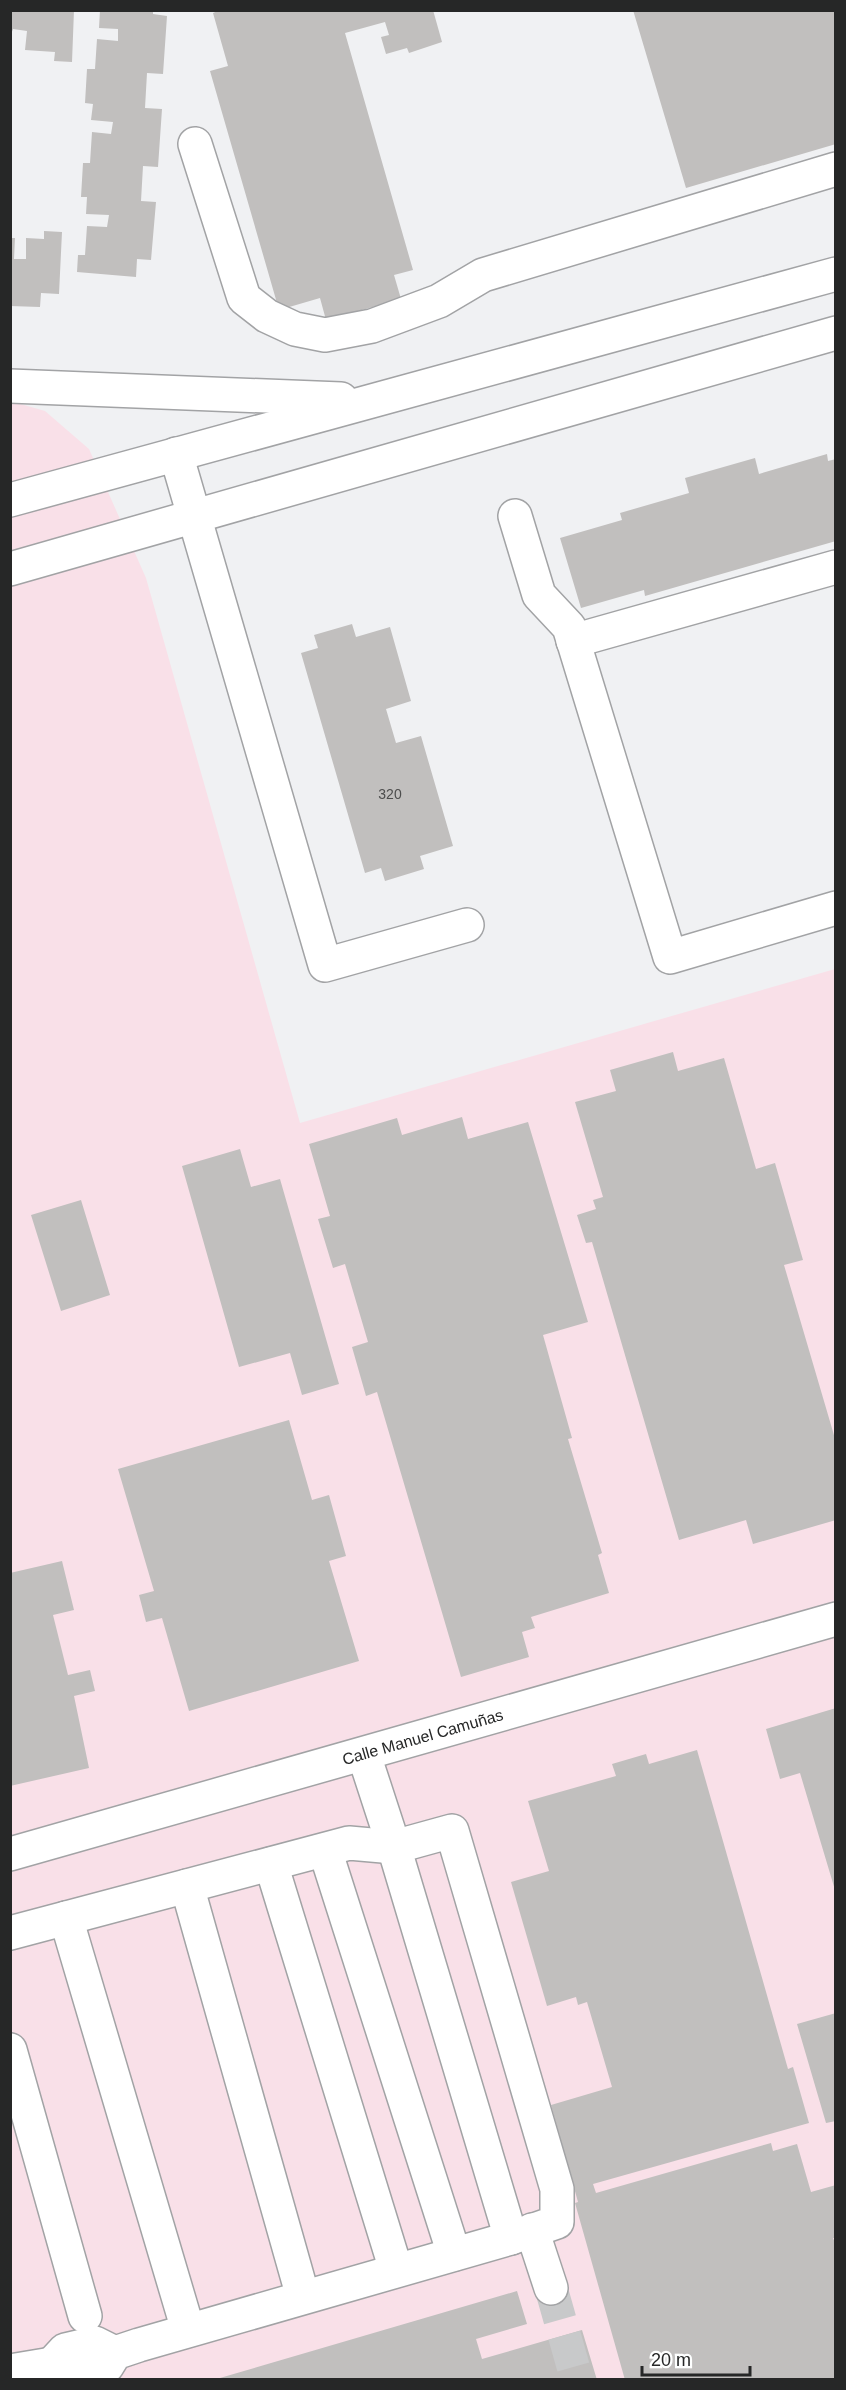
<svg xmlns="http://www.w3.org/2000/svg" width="846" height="2390" font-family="Helvetica,sans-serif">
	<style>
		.industrial { fill: #f9e0e8 }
		.building { fill: #c1bfbe }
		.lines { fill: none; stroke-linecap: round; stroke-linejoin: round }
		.minor-tunnel { stroke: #c8c9ca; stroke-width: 33; stroke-dasharray: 33 16; stroke-linecap: butt }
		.minor-casing { stroke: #a2a3a5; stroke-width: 36 }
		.minor { stroke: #fff; stroke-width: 33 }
		.labels { text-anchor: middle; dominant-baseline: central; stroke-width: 5; stroke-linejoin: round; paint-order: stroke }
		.number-label { font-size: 14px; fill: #4d4d4d }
		.street-label { font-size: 16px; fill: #262727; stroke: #feffff }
	</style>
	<rect width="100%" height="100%" fill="#f0f1f3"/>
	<path class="industrial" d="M10 401 45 411 89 449 146 578 300 1123 835 969V2379H11Z"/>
	<path class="building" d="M10 10H74L72 62 54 61 55 52 25 50 27 31 13 29 10 37Z
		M100 10H153V14L167 16 163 74 147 73 145 108 162 109 158 167 143 166 141 201 156 202 151 260 137 259 136 277 77 272 78 255H85L87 226 107 227 109 215 86 214 87 197H81L83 163H90L92 132 111 134 113 122 91 120 93 104 85 103 87 69H95L97 39 118 41V29L99 28Z
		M220 10H433L442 42 409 53 407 48 386 54 381 37 389 35 385 22 345 33 413 270 394 275 401 299 326 320 320 298 279 310 210 71 228 66 213 13Z
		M633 10H836V144L686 188Z
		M44 231 62 232 59 294 41 293 40 307 10 306V238H15L14 259H26V238L44 239Z
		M827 454 828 461 836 459V541L645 596 644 590 581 608 560 538 622 520 620 513 689 493 685 478 755 458 759 474Z
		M352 624 356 637 390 627 411 701 386 709 396 743 421 736 453 846 420 856 424 869 385 881 381 868 365 873 301 653 318 648 314 635Z
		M673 1052 678 1071 724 1058 756 1169 775 1163 803 1260 784 1265 836 1442V1520L753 1544 746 1520 679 1540 592 1242 586 1243 577 1215 596 1209 593 1200 603 1197 575 1102 616 1091 610 1070Z
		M462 1117 468 1139 528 1122 588 1322 543 1335 572 1438 568 1439 602 1553 598 1555 609 1593 531 1617 535 1628 522 1632 529 1657 461 1677 377 1392 366 1396 352 1347 368 1342 345 1264 333 1268 318 1219 330 1216 309 1144 397 1118 402 1135Z
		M240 1149 251 1187 280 1179 339 1384 302 1395 290 1353 239 1367 182 1166Z
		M81 1200 110 1295 61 1311 31 1215Z
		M289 1420 312 1500 329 1495 346 1556 329 1561 359 1661 189 1711 162 1618 146 1622 139 1595 154 1591 118 1469Z
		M62 1561 74 1610 53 1615 68 1675 90 1670 95 1691 74 1696 89 1768 10 1786V1573Z
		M836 1708V1890H835L800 1773 780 1779 766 1729Z
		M697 1750 788 2069 793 2067 809 2123 593 2184 596 2193 771 2143 773 2151 797 2144 811 2192 836 2185V2238H833L836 2245V2380H625L575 2203 578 2202 551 2105 612 2087 587 2002 578 2005 576 1997 547 2006 511 1882 549 1871 528 1801 616 1776 612 1764 646 1754 649 1764Z
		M836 2013V2121L826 2123 797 2024Z
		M517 2291 527 2324 476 2339 482 2359 582 2330 597 2380H213Z"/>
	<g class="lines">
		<path class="minor-tunnel" d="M551 2288 577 2380"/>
		<g class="minor-casing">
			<g id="minor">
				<path d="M195 144 244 298 267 316 295 329 325 335 372 326 439 301 483 275 836 169"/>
				<path d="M10 386 341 399"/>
				<path d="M176 454 325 965 467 925"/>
				<path d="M10 500 836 274"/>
				<path d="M515 516 539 595 569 627 670 957 836 908"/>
				<path d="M10 569 836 333"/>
				<path d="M573 641 836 567"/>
				<path d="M364 1755 394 1847 511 2238"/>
				<path d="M325 1850 454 2254"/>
				<path id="s1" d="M10 1854 836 1619"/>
				<path d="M271 1864 396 2270"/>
				<path d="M187 1886 303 2297"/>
				<path d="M66 1918 188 2330"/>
				<path d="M10 1933 349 1843 394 1847 452 1831 557 2189V2222L511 2238 139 2345 115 2353 107 2366 68 2375 52 2364 65 2350 95 2343 115 2353"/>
				<path d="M10 2050 85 2316"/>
				<path d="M532 2230 551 2288"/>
				<path d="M10 2371 52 2364"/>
			</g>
		</g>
		<use href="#minor" class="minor"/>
	</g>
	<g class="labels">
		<g class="number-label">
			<text x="390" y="794">320</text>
		</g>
		<g class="street-label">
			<text stroke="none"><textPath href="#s1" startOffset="429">Calle Manuel Camuñas</textPath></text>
		</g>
	</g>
	<rect width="846" height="2390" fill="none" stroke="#262727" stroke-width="24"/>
	<path d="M642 2366v9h108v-9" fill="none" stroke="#262727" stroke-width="3"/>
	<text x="651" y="2366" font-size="18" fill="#262727" stroke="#feffff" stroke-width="4.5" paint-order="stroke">20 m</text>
</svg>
